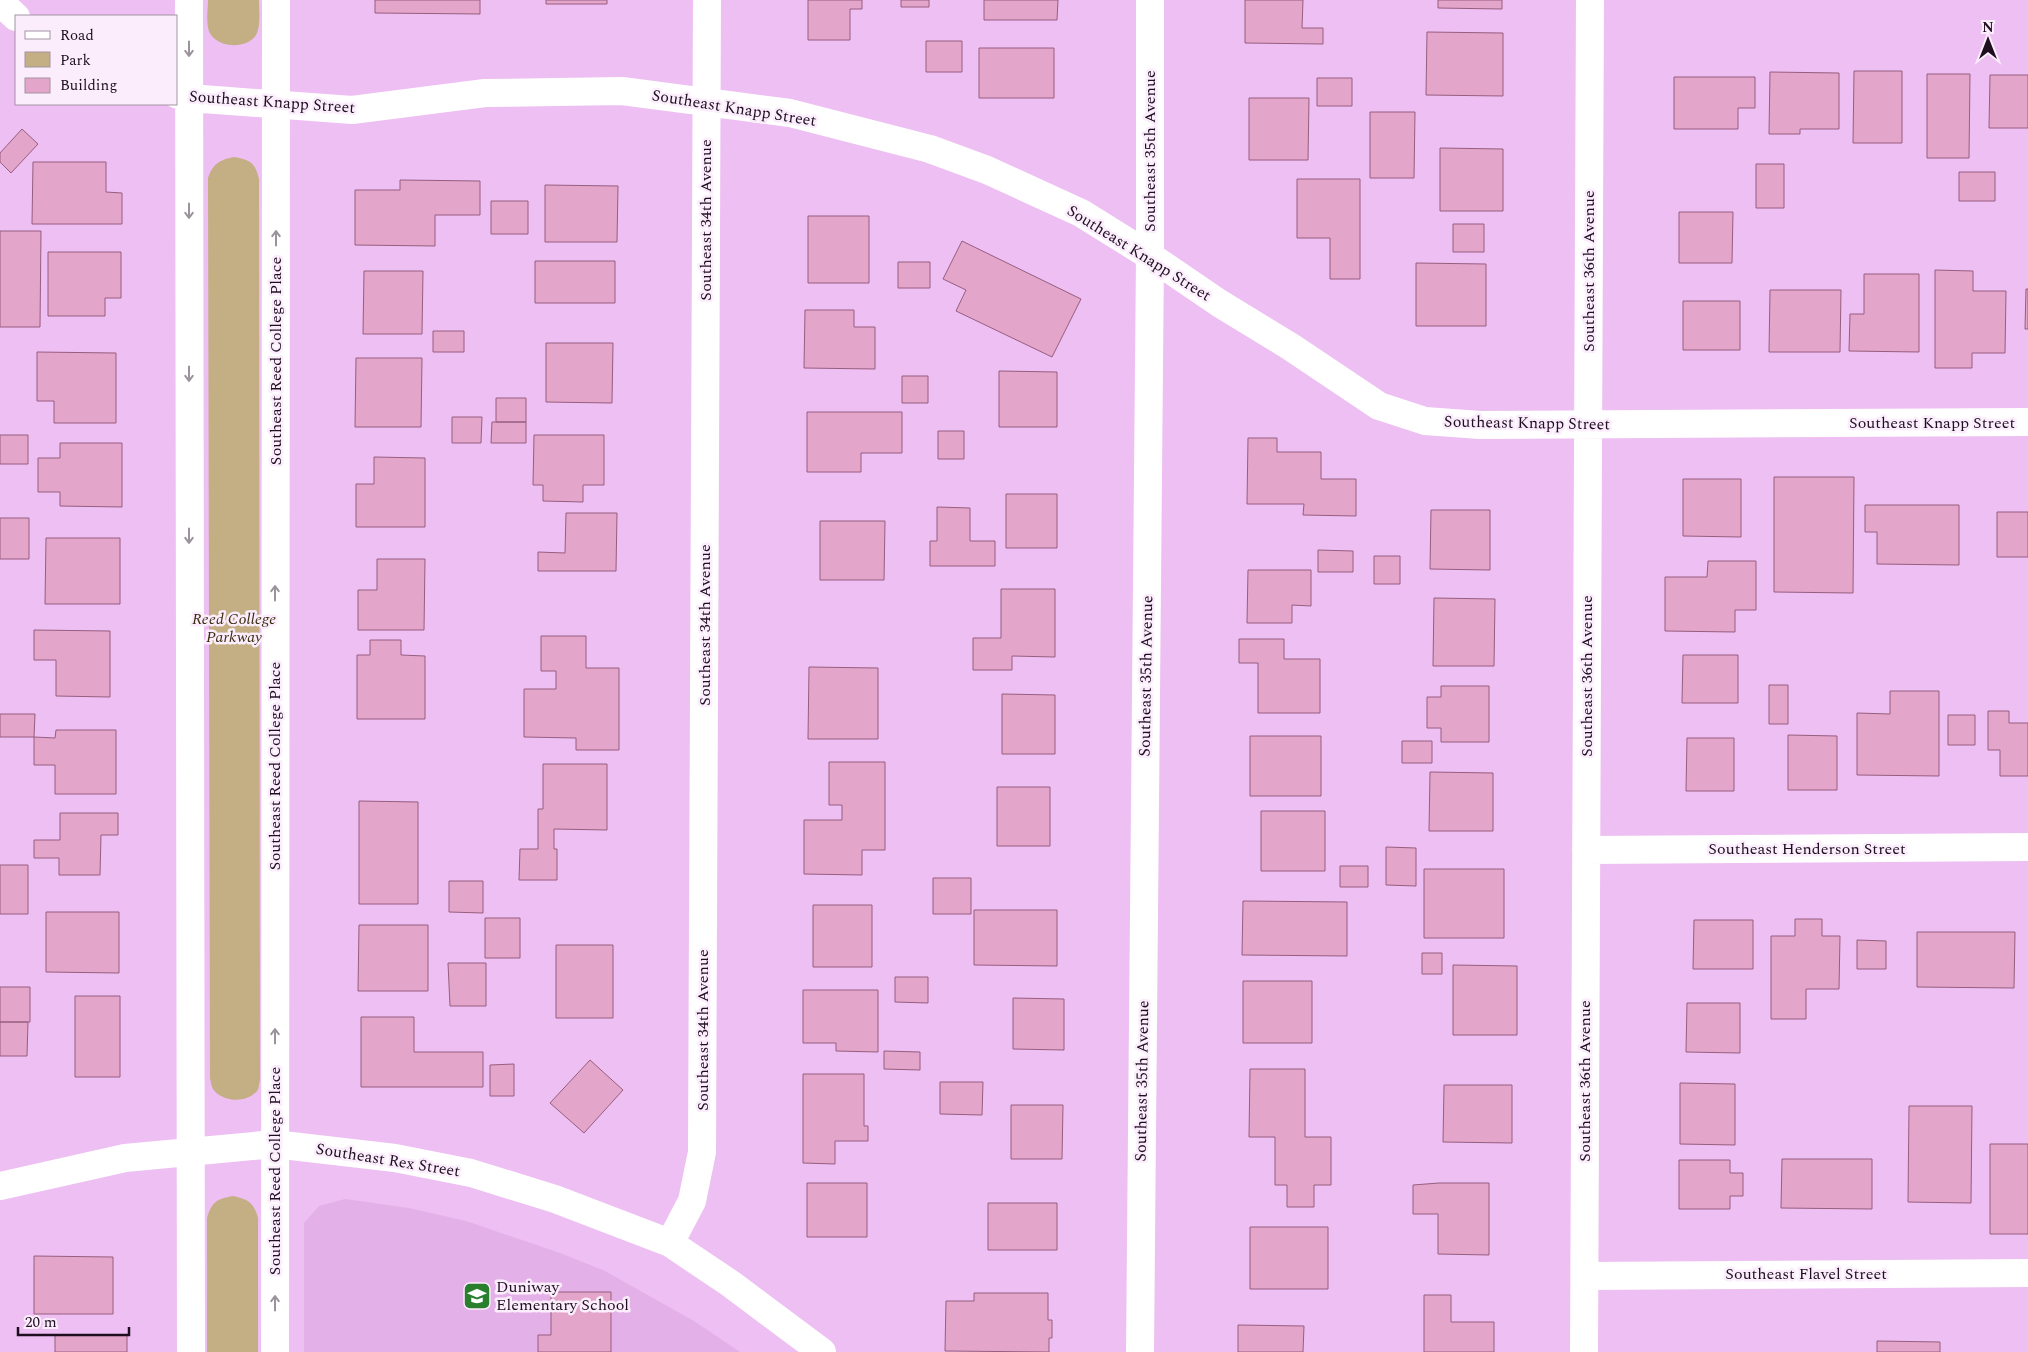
<svg xmlns="http://www.w3.org/2000/svg" width="2028" height="1352" font-family="Spectral,serif">
	<style>
		.built { fill: #e4b0e8 }
		.green { fill: #c4ae84 }
		.building { fill: #e4a5ca; stroke: #965e80 }
		.lines { fill: none; stroke-linecap: round; stroke-linejoin: round }
		.minor { stroke: #fff; stroke-width: 28 }
		.oneway { stroke: #9a939b }
		.labels { text-anchor: middle; dominant-baseline: central; stroke-width: 5; stroke-linejoin: round; paint-order: stroke }
		.street-label { font-size: 16px; fill: #1e0e20; stroke: #fbedfc }
		.park-label { font-size: 16px; font-style: italic; fill: #3b2e11; stroke: #fbedfc }
		.poi-label { font-size: 16px; fill: #1e0e20; stroke: #fbedfc; text-anchor: start }
	</style>
	<rect width="100%" height="100%" fill="#eebff2"/>
	<path class="built" d="M345 1199 409 1208 466 1221 560 1253 605 1271 694 1321 740 1352H304V1223L319 1206Z"/>
	<path class="green" d="M208 0H259C259 10 261 26 256 35 247 49 220 48 211 35 205 26 208 10 208 0Z
		M234 157C250 160 255 162 259 179L260 1080C259 1083 259 1089 257 1091 246 1104 222 1102 213 1089 211 1086 211 1082 210 1078L208 178C213 164 219 160 234 157Z
		M233 1196C248 1199 254 1203 258 1218V1352H207V1218C212 1202 216 1199 233 1196Z"/>
	<path class="building" d="M375 0H480V14L375 13Z
		M546 0H607V4H546Z
		M808 0H862V9H850V40H808Z
		M901 0H929V7H901Z
		M984 0H1058L1057 20H984Z
		M1245 0H1303L1302 28H1323V44L1245 43Z
		M1438 0H1502V9L1438 8Z
		M1427 32 1503 33V96L1426 95Z
		M926 41H962V72H926Z
		M979 48H1054V98H979Z
		M1854 71H1902V143H1853Z
		M1770 72 1839 73V129H1800V134H1769Z
		M1927 74H1970L1969 158H1927Z
		M1990 75H2028V128H1989Z
		M1674 77H1755V108H1738V129H1674Z
		M1317 78H1352V106H1317Z
		M1249 98H1309L1308 160H1249Z
		M1370 112H1415L1414 178H1370Z
		M22 129 38 144 11 173 0 162V153Z
		M1440 148 1503 149V211H1440Z
		M33 162H106V192L122 193V224H32Z
		M1756 164H1784V208H1756Z
		M1959 172H1995V201H1959Z
		M1297 179H1360V279H1330V238H1297Z
		M400 180 480 181V215H435V246L355 245V190H400Z
		M545 185 618 186 617 242H545Z
		M491 201H528V234H491Z
		M1679 212H1733L1732 263H1679Z
		M808 216H869V283H808Z
		M1453 224H1484V252H1453Z
		M0 231H41L40 327H0Z
		M962 241 1081 299 1052 357 956 311 966 290 943 279Z
		M48 252H121V298H105V316H48Z
		M535 261H615V303H535Z
		M898 262H930V288H898Z
		M1416 263 1486 264V326H1416Z
		M1935 270 1973 271V291H2006L2005 353H1972V368H1935Z
		M364 271H423L422 334H363Z
		M1864 274H1919V352L1849 351 1850 314H1864Z
		M2026 289H2028V329H2025Z
		M1770 290H1841L1840 352H1769Z
		M1683 301H1740V350H1683Z
		M805 310H854V327H875V369L804 368Z
		M433 331H464V352H433Z
		M546 343H613L612 403 546 402Z
		M37 352 116 353V423H54V401H37Z
		M356 358H422L421 427H355Z
		M999 371 1057 372V427H999Z
		M902 376H928V403H902Z
		M496 398H526V422H496Z
		M807 412H902V453H861V472H807Z
		M452 417H482L481 443H452Z
		M492 422H526V443H491Z
		M938 431H964V459H938Z
		M0 435H28V464H0Z
		M534 435H604V485H583V502L543 501V485H533Z
		M1248 438H1277V452H1321V479H1356V516L1303 515 1304 504H1247Z
		M60 443H122V507L60 506V492H38V458H60Z
		M374 457 425 458V527H356V484H374Z
		M1774 477H1854L1853 593 1774 592Z
		M1683 479H1741V537L1683 536Z
		M1006 494H1057V548H1006Z
		M1865 505H1959V565L1877 564V532H1865Z
		M937 507 970 508V541H995V566H930V541H937Z
		M1431 510H1490V570L1430 569Z
		M1997 512H2028V557H1997Z
		M566 513H617L616 571H538V552L565 553Z
		M0 518H29V559H0Z
		M820 521H885L884 580H820Z
		M46 538H120V604H45Z
		M1318 550 1353 551V572H1318Z
		M1374 556H1400V584H1374Z
		M377 559H425L424 630H358V590H377Z
		M1708 561H1756V610H1735V632L1665 631V577H1707Z
		M1248 570H1311V606L1292 605V623H1247Z
		M1001 589H1055V657L1012 656V670H973V638H1001Z
		M1434 598 1495 599 1494 666H1433Z
		M34 630 110 631V697L56 696V660H34Z
		M541 636H586V668H619V750H576V738L524 737V689H556V671H541Z
		M1239 639H1284V659H1320V713H1258V663H1239Z
		M370 640H401V655L425 656V719H357V655H370Z
		M1683 655H1738V703H1682Z
		M809 667 878 668V739H808Z
		M1769 685H1788V724H1769Z
		M1441 686H1489V742H1441V728H1427V697H1441Z
		M1890 691H1939V776L1857 775V713L1890 714Z
		M1002 694 1055 695V754H1002Z
		M1988 711H2009V723H2028V776H2000V750H1988Z
		M0 714H35L34 737H0Z
		M1948 715H1975V745H1948Z
		M56 730H116V794H55V765H34V737L55 738Z
		M1788 735 1837 736V790H1788Z
		M1250 736H1321V796H1250Z
		M1687 738H1734V791H1686Z
		M1402 741H1432V763H1402Z
		M829 762H885V850H862V875L804 874V820H842V805H829Z
		M543 764H607V830L554 829V849H557V880H519L520 849H538V809H543Z
		M1430 772 1493 773V831H1429Z
		M997 787H1050V846H997Z
		M359 801 418 802V904H359Z
		M1261 811H1325V871H1261Z
		M60 813H118V835H101L100 875H59V858H34V840H60Z
		M1386 847 1416 848V886L1386 885Z
		M0 865H28V914H0Z
		M1340 866H1368V887H1340Z
		M1424 869H1504V938H1424Z
		M933 878H971V914H933Z
		M449 881H483V913L449 912Z
		M1243 901 1347 902V956L1242 955Z
		M813 905H872V967H813Z
		M974 910H1057V966L974 965Z
		M46 912H119V973L46 972Z
		M485 918H520V958H485Z
		M1795 919H1822V936H1840L1839 989H1806V1019H1771V936H1795Z
		M1694 920H1753V969H1693Z
		M359 925H428V991H358Z
		M1917 932H2015L2014 988 1917 987Z
		M1857 940 1886 941V969H1857Z
		M556 945H613V1018H556Z
		M1422 953H1442V974H1422Z
		M448 963H486V1006H450Z
		M1453 965 1517 966V1035H1453Z
		M895 977H928V1003L895 1002Z
		M1243 981H1312V1043H1243Z
		M0 987H30V1022H0Z
		M803 990H878V1052L836 1051V1043H803Z
		M75 996H120V1077H75Z
		M1013 998 1064 999V1050L1013 1049Z
		M1687 1003H1740V1053L1686 1052Z
		M361 1017H414V1052H483V1087H361Z
		M0 1022H28L27 1056H0Z
		M884 1051 920 1052V1070L884 1069Z
		M590 1060 623 1090 584 1133 550 1103Z
		M514 1064V1096H490V1065Z
		M1250 1069H1305V1137H1331V1185H1314V1207H1287V1185H1275V1137H1249Z
		M803 1074H864V1126H868V1141H835V1164L803 1163Z
		M940 1082H983L982 1115 940 1114Z
		M1680 1083 1735 1084V1145L1680 1144Z
		M1444 1085H1512V1143L1443 1142Z
		M1011 1105H1063L1062 1159H1011Z
		M1909 1106H1972L1971 1203 1908 1202Z
		M1990 1144H2028V1234H1990Z
		M1782 1159H1872V1209L1781 1208Z
		M1679 1160H1730V1173H1743V1196H1730V1209H1679Z
		M807 1183H867V1237H807Z
		M1439 1183H1489V1255L1438 1254V1214H1413V1185Z
		M988 1203H1057V1250H988Z
		M1250 1227H1328V1289H1250Z
		M34 1256 113 1257V1314H34Z
		M551 1292H611V1352H538V1335H551Z
		M974 1293H1048V1320H1052V1338H1049V1352L945 1351 946 1301H974Z
		M1424 1295H1451V1322H1494V1352H1424Z
		M1238 1325 1304 1326 1303 1352H1238Z
		M55 1335H127V1352H55Z
		M1877 1341 1940 1342V1352H1877Z"/>
	<g class="lines">
		<path class="minor" d="M189 0 191 1352
			M0 2 16 17
			M176 94 189 98 352 110 485 93 622 91 790 113 930 149 987 170 1081 213 1150 256 1219 303 1291 347 1379 406 1425 421 1480 425 2028 422
			M1586 850 2028 847
			M0 1186 125 1158 274 1144 395 1158 471 1173 555 1199 670 1243 731 1284 822 1352
			M670 1243 692 1201 702 1152 707 0
			M1585 1276 2028 1273
			M275 1352 276 0
			M1140 1352 1150 256V0
			M1584 1352 1590 0"/>
	</g>
	<defs><path id="oneway-shaft" d="M-6 0H5M1.5-3L5.5 0L1.5 3" fill="none" stroke-width="1.6" stroke-linecap="round" stroke-linejoin="round" transform="scale(1.25)"/></defs>
	<g class="oneway">
		<use href="#oneway-shaft" transform="translate(189 49) rotate(90)"/>
		<use href="#oneway-shaft" transform="translate(189 211) rotate(90)"/>
		<use href="#oneway-shaft" transform="translate(276 238) rotate(-90)"/>
		<use href="#oneway-shaft" transform="translate(189 374) rotate(90)"/>
		<use href="#oneway-shaft" transform="translate(189 536) rotate(90)"/>
		<use href="#oneway-shaft" transform="translate(275 593) rotate(-90)"/>
		<use href="#oneway-shaft" transform="translate(275 1036) rotate(-90)"/>
		<use href="#oneway-shaft" transform="translate(275 1303) rotate(-90)"/>
	</g>
	<defs>
		<g id="school-square" transform="scale(1.4375)"><rect x="-9" y="-9" width="18" height="18" rx="4" fill="#297f2d" stroke="#fbedfc"/><path d="M0-5L7-2L0 1L-7-2ZM-4 1L0 2.5L4 1V4Q0 6-4 4Z" fill="#fff"/></g>
	</defs>
	<g fill-rule="evenodd">
		<use href="#school-square" x="477" y="1296"/>
	</g>
	<g class="labels">
		<g class="street-label">
			<text transform="translate(272 102) rotate(4)">Southeast Knapp Street</text>
			<text transform="translate(734 108) rotate(9)">Southeast Knapp Street</text>
			<text transform="translate(1150 151) rotate(-90)">Southeast 35th Avenue</text>
			<text transform="translate(706 220) rotate(-90)">Southeast 34th Avenue</text>
			<text transform="translate(1139 253) rotate(32)">Southeast Knapp Street</text>
			<text transform="translate(1589 271) rotate(-90)">Southeast 36th Avenue</text>
			<text transform="translate(276 361) rotate(-90)">Southeast Reed College Place</text>
			<text transform="translate(1527 423) rotate(1)">Southeast Knapp Street</text>
			<text x="1932" y="423">Southeast Knapp Street</text>
			<text transform="translate(705 625) rotate(-90)">Southeast 34th Avenue</text>
			<text transform="translate(1146 676) rotate(-89)">Southeast 35th Avenue</text>
			<text transform="translate(1587 676) rotate(-90)">Southeast 36th Avenue</text>
			<text transform="translate(275 766) rotate(-90)">Southeast Reed College Place</text>
			<text x="1807" y="849">Southeast Henderson Street</text>
			<text transform="translate(703 1030) rotate(-90)">Southeast 34th Avenue</text>
			<text transform="translate(1142 1081) rotate(-89)">Southeast 35th Avenue</text>
			<text transform="translate(1585 1081) rotate(-90)">Southeast 36th Avenue</text>
			<text transform="translate(388 1160) rotate(9)">Southeast Rex Street</text>
			<text transform="translate(275 1171) rotate(-90)">Southeast Reed College Place</text>
			<text x="1806" y="1274">Southeast Flavel Street</text>
		</g>
		<g class="park-label">
			<text x="234" y="619">Reed College<tspan x="234" dy="18">Parkway</tspan></text>
		</g>
		<g class="poi-label">
			<text x="496" y="1287">Duniway<tspan x="496" dy="18">Elementary School</tspan></text>
		</g>
	</g>
	<rect x="15" y="15" width="162" height="90" fill="#fbedfc" stroke="#a394a4"/>
	<rect x="25" y="31" width="25" height="8" fill="#ffffff" stroke="#a394a4"/>
	<text x="60" y="40" font-size="15" fill="#1e0e20">Road</text>
	<rect x="25" y="52" width="25" height="15" fill="#c4ae84" stroke="#a394a4"/>
	<text x="60" y="65" font-size="15" fill="#1e0e20">Park</text>
	<rect x="25" y="78" width="25" height="15" fill="#e4a5ca" stroke="#a394a4"/>
	<text x="60" y="90" font-size="15" fill="#1e0e20">Building</text>
	<g transform="translate(1988 40)" stroke="#fbedfc" stroke-width="4" paint-order="stroke">
	<path d="M0-4L9 19L0 12L-9 19Z" fill="#1e0e20"/>
	<text y="-8" font-size="14" font-weight="bold" text-anchor="middle" fill="#1e0e20">N</text>
	</g>
	<path d="M18 1327v8h111v-8" fill="none" stroke="#1e0e20" stroke-width="2.5"/>
	<text x="25" y="1327" font-size="15" fill="#1e0e20" stroke="#fbedfc" stroke-width="4" paint-order="stroke">20 m</text>
</svg>
